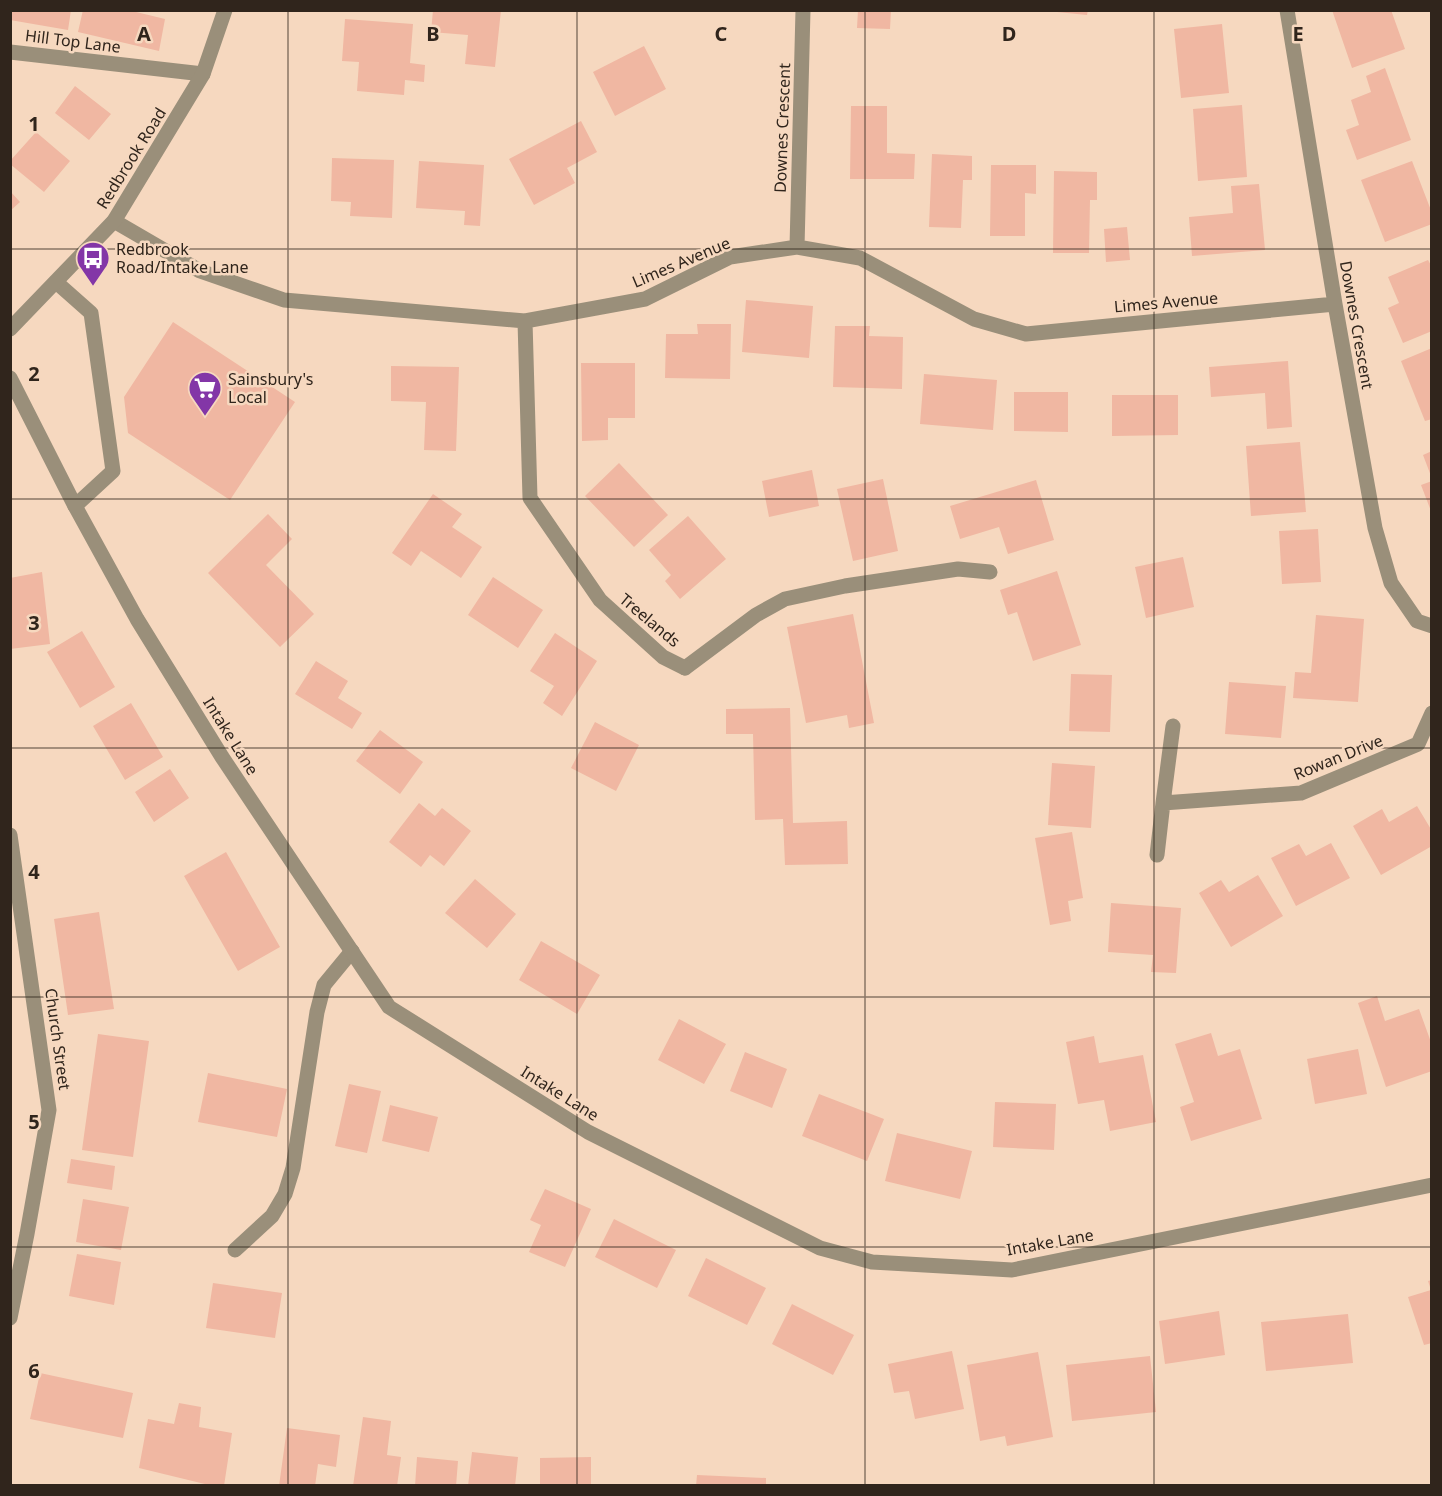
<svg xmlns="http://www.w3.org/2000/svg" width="1442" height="1496" font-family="'Noto Sans',sans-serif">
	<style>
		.building { fill: #f0b7a2 }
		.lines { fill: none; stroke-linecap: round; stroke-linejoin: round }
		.service { stroke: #9a8f7a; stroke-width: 15 }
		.minor { stroke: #9a8f7a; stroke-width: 15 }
		.tertiary { stroke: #9a8f7a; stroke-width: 15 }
		.grid { fill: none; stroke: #30251c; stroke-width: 1.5; stroke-opacity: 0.55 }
		.labels { text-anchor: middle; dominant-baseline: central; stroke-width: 5; stroke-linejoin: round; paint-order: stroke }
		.street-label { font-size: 16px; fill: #30251c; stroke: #f6d8bf }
		.poi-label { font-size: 16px; fill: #30251c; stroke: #f6d8bf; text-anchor: start }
		.grid-label { font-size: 20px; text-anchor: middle; font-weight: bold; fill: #30251c; stroke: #f6d8bf; stroke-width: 5; stroke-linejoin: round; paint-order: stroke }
	</style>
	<rect width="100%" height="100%" fill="#f6d8bf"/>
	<path class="building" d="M10 10H71L68 30 10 20Z
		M83 10H128L165 19 159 51 78 32Z
		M433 10H501L495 67 465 64 468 35 431 32Z
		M858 10H891L890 29 857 28Z
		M1057 10H1088L1087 15 1057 12Z
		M1332 10H1391L1405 49 1352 68Z
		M345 19 413 24 410 63 425 65 424 82 405 80 404 95 357 91 359 62 342 61Z
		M1222 24 1229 93 1181 98 1174 29Z
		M644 46 666 89 615 116 593 72Z
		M1385 68 1411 140 1357 160 1346 130 1359 125 1351 100 1371 92 1366 76Z
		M75 86 111 114 89 140 55 113Z
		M1242 105 1247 177 1198 181 1193 109Z
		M851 106H887V153L915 154 914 179H850Z
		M581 121 597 152 567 168 575 183 534 205 509 159Z
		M36 132 70 161 44 192 10 164V161Z
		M932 154 972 156V180H963L961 228 929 227Z
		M332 158 394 160 392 218 350 216 351 202 331 201Z
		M419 161 484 165 480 226 464 225 465 211 416 208Z
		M1412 161 1432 213V224L1385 242 1361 180Z
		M991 165H1036V194L1025 193V236H990Z
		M1054 171 1097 172V200H1090L1089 253H1053Z
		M1259 184 1265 250 1192 256 1189 217 1233 213 1231 186Z
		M10 191 20 202 10 211Z
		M1127 227 1130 260 1106 262 1104 229Z
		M1428 260 1432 267V331L1403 343 1388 308 1399 303 1388 277Z
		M746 300 813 306 809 358 742 352Z
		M173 322 295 402 230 500 128 433 124 397Z
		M697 324H731L730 379 665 378 666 334H698Z
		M835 326H870L869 336 903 337 902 389 833 387Z
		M1432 348V419L1425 421 1401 361Z
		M1288 361 1292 427 1267 429 1265 393 1211 397 1209 367Z
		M581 363H635V418H608V440L582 441Z
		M391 366 459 367 456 451 424 450 426 402 391 401Z
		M924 374 997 380 993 430 920 424Z
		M1014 392H1068V432L1014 431Z
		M1112 395H1178V435L1112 436Z
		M1300 442 1306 512 1251 516 1246 446Z
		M1432 451V476H1431L1423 455Z
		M619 463 668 515 634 547 585 496Z
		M812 470 819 506 769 517 762 481Z
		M883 479 898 551 853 561 837 489Z
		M1036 480 1054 540 1008 554 999 527 960 539 950 506Z
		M1432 481V511H1431L1421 485Z
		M433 494 462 514 452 527 482 547 461 578 421 551 411 566 392 553Z
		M268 514 292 539 266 565 314 614 280 647 208 573Z
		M688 516 726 559 680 599 665 581 671 575 649 550Z
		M1318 529 1321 582 1282 584 1279 531Z
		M1183 557 1194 607 1146 618 1135 567Z
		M1057 571 1081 645 1033 661 1017 612 1008 615 1000 590Z
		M42 572 50 644 10 649V578Z
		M493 577 543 610 518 648 468 615Z
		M853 614 874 723 849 728 847 715 806 723 787 627Z
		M1316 615 1364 619 1358 702 1293 698 1295 672 1311 673Z
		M82 631 115 687 80 708 47 652Z
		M555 633 597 661 562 716 543 703 554 686 530 671Z
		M316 661 348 681 338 698 362 713 352 729 295 694Z
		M1071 674 1112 675 1110 732 1069 731Z
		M1229 682 1286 686 1281 738 1225 734Z
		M131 703 163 757 125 780 93 726Z
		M790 708 793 823 847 821 848 864 785 865 783 819 755 820 753 734H726V709Z
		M595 722 639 745 616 791 571 768Z
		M380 730 423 762 400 794 356 761Z
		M1052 763 1095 766 1091 828 1048 825Z
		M170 769 189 798 154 822 135 792Z
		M419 803 435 816 442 808 471 831 444 866 430 855 421 867 389 842Z
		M1417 806 1432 831V846L1381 875 1353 826 1382 809 1389 822Z
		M1072 832 1083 898 1068 901 1071 921 1050 925 1035 838Z
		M1331 843 1350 878 1296 906 1271 858 1299 844 1306 856Z
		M226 852 280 947 238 971 184 876Z
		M1258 875 1283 916 1231 947 1199 893 1221 880 1229 892Z
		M475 879 516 914 487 948 445 913Z
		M1111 903 1181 908 1176 973 1151 972 1153 955 1108 952Z
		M99 912 114 1009 68 1015 54 919Z
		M541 941 600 975 577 1014 519 980Z
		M1377 996 1385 1021 1419 1009 1432 1045V1071L1386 1087 1358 1003Z
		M679 1019 726 1044 704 1084 658 1060Z
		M1211 1033 1218 1056 1240 1049 1262 1119 1191 1141 1180 1107 1194 1102 1175 1044Z
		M98 1034 149 1041 133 1157 82 1150Z
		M1094 1036 1099 1063 1143 1055 1156 1122 1110 1131 1104 1100 1078 1104 1066 1042Z
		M1358 1049 1367 1094 1315 1104 1307 1059Z
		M745 1052 787 1069 772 1108 730 1091Z
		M208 1073 287 1089 277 1137 198 1122Z
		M349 1084 381 1091 367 1153 335 1146Z
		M819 1094 884 1119 867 1161 802 1136Z
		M995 1102 1056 1104 1054 1150 993 1147Z
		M390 1105 438 1117 429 1152 382 1141Z
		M897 1133 972 1151 960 1199 885 1181Z
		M71 1159 115 1166 112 1190 67 1183Z
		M545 1189 591 1209 565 1267 529 1252 541 1225 530 1220Z
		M83 1199 129 1207 121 1250 76 1242Z
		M614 1219 676 1250 657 1288 595 1257Z
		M77 1254 121 1262 114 1305 69 1296Z
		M706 1258 766 1288 747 1325 688 1296Z
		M1432 1280V1343L1424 1345 1408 1297 1431 1290 1428 1281Z
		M213 1283 282 1293 275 1338 206 1328Z
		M792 1304 854 1335 833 1375 772 1344Z
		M1219 1311 1225 1355 1165 1364 1159 1321Z
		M1348 1314 1353 1363 1266 1371 1261 1322Z
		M952 1351 964 1409 915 1419 909 1391 894 1393 888 1364Z
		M1038 1352 1053 1437 1007 1446 1005 1436 980 1441 967 1365Z
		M1150 1356 1156 1412 1072 1421 1066 1365Z
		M40 1373 133 1393 123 1438 30 1419Z
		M179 1403 201 1407 199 1427 232 1433 224 1486H213L139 1468 148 1419 174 1424Z
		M363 1417 391 1421 387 1455 401 1457 397 1486H353Z
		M287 1428 340 1435 336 1467 318 1464 315 1486H279Z
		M472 1452 518 1457 515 1486H468Z
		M417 1457 458 1461 456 1486H415Z
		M591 1457V1486H540V1458Z
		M697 1475 766 1478V1486H696Z"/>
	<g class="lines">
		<path class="service" d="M56 282 91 313 113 471 75 506
			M685 668 756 615 785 599 845 586 958 569 990 572
			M235 1250 272 1216 285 1194 293 1168 317 1012 324 985 352 951"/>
		<path class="minor" d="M1287 10 1335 304 1375 528 1391 583 1417 621 1432 626
			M10 52 203 74
			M114 221 200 271 284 300 525 321 645 299 730 257 797 247 860 258 974 319 1026 334 1335 304
			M797 247 803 10
			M525 321 530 498 600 600 663 657 685 668
			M10 378 75 506 137 619 222 757 389 1007 588 1132 820 1248 872 1262 1012 1270 1432 1185
			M1173 726 1163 803 1301 793 1418 744 1432 713
			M10 835 49 1110 27 1234 10 1318
			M1157 855 1163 803"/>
		<path class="tertiary" d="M10 329 114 221 203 74 225 10"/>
	</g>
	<path class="grid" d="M288 10V1486M577 10V1486M865 10V1486M1154 10V1486M10 249H1432M10 499H1432M10 748H1432M10 997H1432M10 1247H1432"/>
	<defs>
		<g id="bus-pin" transform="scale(1.725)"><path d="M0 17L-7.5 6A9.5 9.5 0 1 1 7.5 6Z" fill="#8336a7" stroke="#f6d8bf"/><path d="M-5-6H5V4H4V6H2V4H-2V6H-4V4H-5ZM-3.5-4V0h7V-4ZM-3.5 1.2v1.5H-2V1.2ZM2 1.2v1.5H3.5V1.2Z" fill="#fff"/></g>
		<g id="supermarket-pin" transform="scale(1.725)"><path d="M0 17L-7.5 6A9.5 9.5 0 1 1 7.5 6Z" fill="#8336a7" stroke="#f6d8bf"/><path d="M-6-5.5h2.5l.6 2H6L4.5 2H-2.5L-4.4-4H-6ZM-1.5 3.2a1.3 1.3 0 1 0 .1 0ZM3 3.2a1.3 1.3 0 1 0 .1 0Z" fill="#fff"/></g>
	</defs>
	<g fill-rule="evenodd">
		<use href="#bus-pin" x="93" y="258"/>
		<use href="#supermarket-pin" x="205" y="388"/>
	</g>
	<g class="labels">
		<g class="street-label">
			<text transform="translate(73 41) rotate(7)">Hill Top Lane</text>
			<text transform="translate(782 128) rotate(-88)">Downes Crescent</text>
			<text transform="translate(131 158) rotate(-58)">Redbrook Road</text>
			<text transform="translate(681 262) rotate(-23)">Limes Avenue</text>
			<text transform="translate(1166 302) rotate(-5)">Limes Avenue</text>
			<text transform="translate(1357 325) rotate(80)">Downes Crescent</text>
			<text transform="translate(650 620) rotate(40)">Treelands</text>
			<text transform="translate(231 736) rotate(58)">Intake Lane</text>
			<text transform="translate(1338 757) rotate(-22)">Rowan Drive</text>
			<text transform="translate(58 1039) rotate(82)">Church Street</text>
			<text transform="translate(560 1093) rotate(32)">Intake Lane</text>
			<text transform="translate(1050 1242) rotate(-10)">Intake Lane</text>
		</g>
		<g class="poi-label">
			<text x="116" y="249">Redbrook<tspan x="116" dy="18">Road/Intake Lane</tspan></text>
			<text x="228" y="379">Sainsbury's<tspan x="228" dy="18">Local</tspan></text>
		</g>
	</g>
	<g class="grid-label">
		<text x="144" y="41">A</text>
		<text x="433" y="41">B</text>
		<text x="721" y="41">C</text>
		<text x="1009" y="41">D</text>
		<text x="1298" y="41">E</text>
		<text x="34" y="131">1</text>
		<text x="34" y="381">2</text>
		<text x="34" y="630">3</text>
		<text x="34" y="879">4</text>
		<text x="34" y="1129">5</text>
		<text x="34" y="1378">6</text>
	</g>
	<rect width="1442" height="1496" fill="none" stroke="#30251c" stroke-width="24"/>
</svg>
